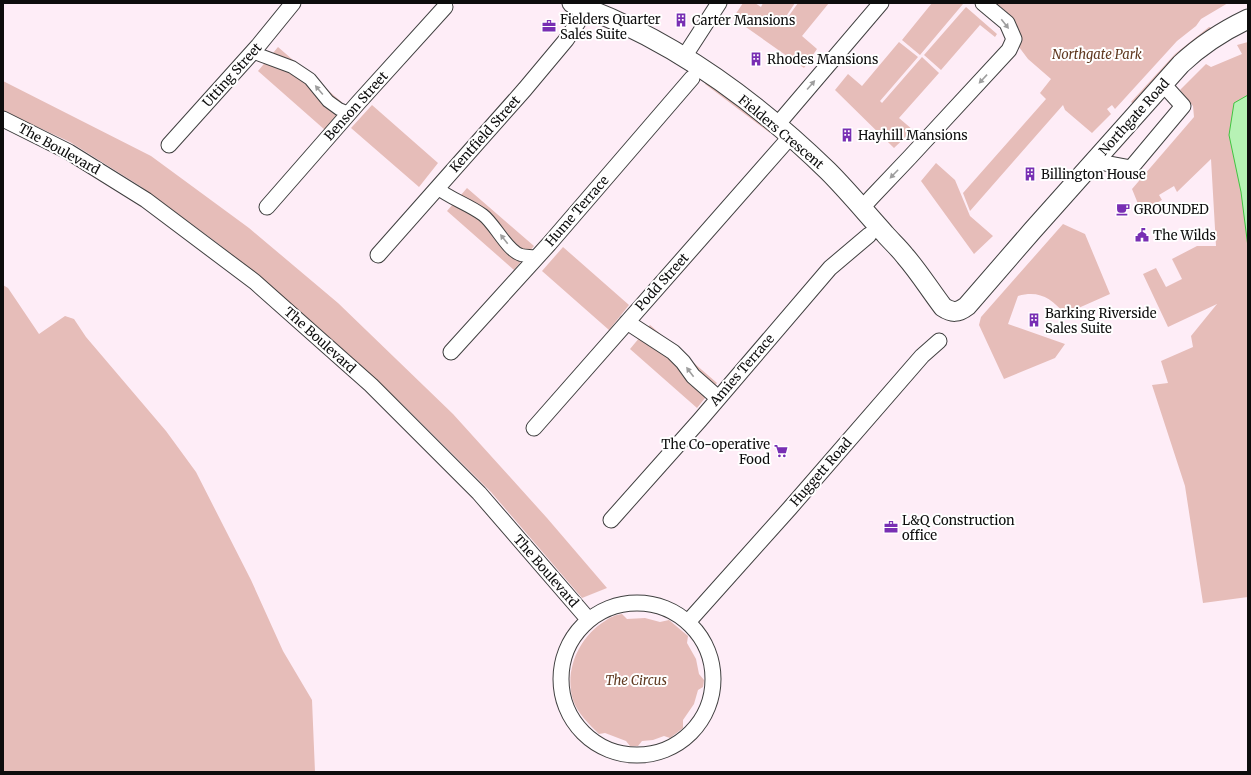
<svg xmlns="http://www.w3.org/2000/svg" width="1251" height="775" font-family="Merriweather,serif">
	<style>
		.green { fill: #e6bdb9 }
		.water { fill: #b7f2b5; stroke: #41c441 }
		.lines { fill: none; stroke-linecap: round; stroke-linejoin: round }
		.pedestrian-casing { stroke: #404040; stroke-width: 14 }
		.minor-casing { stroke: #404040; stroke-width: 17 }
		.tertiary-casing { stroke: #404040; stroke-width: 21 }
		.pedestrian { stroke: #fff; stroke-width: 12 }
		.minor { stroke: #fff; stroke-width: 15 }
		.tertiary { stroke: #fff; stroke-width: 19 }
		.oneway { fill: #9e9e9e }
		.labels { text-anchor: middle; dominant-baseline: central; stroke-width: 4; stroke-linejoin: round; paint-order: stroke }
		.poi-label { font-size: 13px; fill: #0d0d0d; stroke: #fff; text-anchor: start }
		.park-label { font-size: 13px; font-style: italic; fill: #603a21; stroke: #fff }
		.street-label { font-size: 13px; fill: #0d0d0d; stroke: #fff }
	</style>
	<rect width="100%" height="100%" fill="#feedf7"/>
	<path class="green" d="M743 3H755L761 7 763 3H795L787 15 788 17 798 3H829L802 36 817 49 804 68 733 18Z
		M932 3H962L963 4 920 55 902 40Z
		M990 3H1228L1201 19 1196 26 1177 41 1115 109 1112 105 1107 109 1111 114 1092 133 1065 110 1063 105 970 211 963 193 1046 99 1040 93 1051 79 1028 59 1019 47 1020 37Z
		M966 7 997 34 995 37 980 25 941 70 924 55Z
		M1209 27 1215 29 1135 105 1131 102 1175 54Z
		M899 42 918 57 880 101 882 103 922 57 939 73 899 118 913 130 894 148 835 90 848 74 862 86Z
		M1248 42V597L1203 603 1185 486 1152 385 1168 383 1161 361 1193 347 1191 336 1217 304 1168 327 1143 274 1156 268 1166 287 1182 279 1172 259 1197 246H1216L1211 159 1177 192 1174 186 1159 195 1162 200 1141 211 1132 189 1194 117 1193 106 1180 90 1206 64 1211 67 1242 54 1237 45Z
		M278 47 345 105 325 130 258 71Z
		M3 81 151 156 249 228 338 303 453 414 547 518 607 588 582 598 491 492 403 405 317 326 220 245 140 186 70 142 3 111Z
		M707 81 772 131 770 133 705 84Z
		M372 105 438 163 419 187 351 128Z
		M936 163 955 180 970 216 993 236 974 254 921 181Z
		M467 188 534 246 514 270 447 211Z
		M1063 224 1085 234 1110 294 1065 314C1051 298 1039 290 1018 296L1008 324 1065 344 1055 358 1004 379 979 325 981 317Z
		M563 247 629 305 609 330 542 271Z
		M3 285 8 288 39 334 65 316 74 319 86 337 166 431 196 472 251 580 283 651 312 700 315 772H3Z
		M650 325 717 383 697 408 630 349Z
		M622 614 627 619 645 618 660 622 669 620 688 636 687 643 696 659 699 674 704 680 703 687 698 690 694 704 683 720V728L670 738 664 736 653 740 642 741 638 746H630L626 741 605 733 599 734C589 724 578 714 573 700 564 670 579 637 605 621 611 617 615 615 622 614Z"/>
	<path class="water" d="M1248 95V247L1241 192 1229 135 1234 103Z"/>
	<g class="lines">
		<g class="pedestrian-casing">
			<path id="pedestrian" d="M252 52 292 67 310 79 328 101 339 109 349 113
				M437 188C451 199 468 204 483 215 495 224 507 251 521 255 526 256 532 256 537 257"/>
		</g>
		<g class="minor-casing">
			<path id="minor" d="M684 57 719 3
				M3 119 69 152 146 200 255 282 371 385 479 493 588 619
				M777 125 881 3
				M169 145 258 46 293 3
				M1094 161 1131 168 1183 106 1163 84
				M267 207 358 103 445 7
				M862 208 872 197 910 157 1009 50 1014 39 1007 23 983 3
				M378 255 525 89 566 40 578 22 584 3
				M627 322 673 352 683 362 693 376 718 398
				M451 352 549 244 692 78
				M534 428 791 136
				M611 520 700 420 830 268 869 235
				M561 679a76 76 0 1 1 152 0a76 76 0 1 1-152 0Z
				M688 622 790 508 922 356 939 341"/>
		</g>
		<g class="tertiary-casing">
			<path id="tertiary" d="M572 3C669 37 755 100 828 171 848 191 866 213 885 234 891 241 899 248 905 256 919 272 930 290 943 307 952 313 958 313 967 306L1032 231 1181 64C1201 45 1223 31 1248 19"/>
		</g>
		<use href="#pedestrian" class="pedestrian"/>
		<use href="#minor" class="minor"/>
		<use href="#tertiary" class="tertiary"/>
	</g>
	<defs><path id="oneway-solid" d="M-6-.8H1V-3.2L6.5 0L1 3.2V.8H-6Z"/></defs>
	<g class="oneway">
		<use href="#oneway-solid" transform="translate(1005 24) rotate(52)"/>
		<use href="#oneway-solid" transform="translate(983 79) rotate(133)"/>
		<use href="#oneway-solid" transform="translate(811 85) rotate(-49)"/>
		<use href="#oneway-solid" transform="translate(319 90) rotate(-130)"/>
		<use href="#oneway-solid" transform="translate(894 174) rotate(134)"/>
		<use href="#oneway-solid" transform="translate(504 239) rotate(-128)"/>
		<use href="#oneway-solid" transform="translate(690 372) rotate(-127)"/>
	</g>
	<defs>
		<g id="building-bare" transform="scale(1.08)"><path d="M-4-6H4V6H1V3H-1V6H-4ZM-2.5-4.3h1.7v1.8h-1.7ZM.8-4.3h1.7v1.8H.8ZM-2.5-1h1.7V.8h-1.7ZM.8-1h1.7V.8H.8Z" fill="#782eb3" stroke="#fff" stroke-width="2.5" paint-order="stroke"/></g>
		<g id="office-bare" transform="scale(1.08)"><path d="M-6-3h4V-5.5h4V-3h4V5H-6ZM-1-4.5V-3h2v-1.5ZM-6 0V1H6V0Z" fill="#782eb3" stroke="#fff" stroke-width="2.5" paint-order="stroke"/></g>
		<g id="cafe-bare" transform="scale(1.08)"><path d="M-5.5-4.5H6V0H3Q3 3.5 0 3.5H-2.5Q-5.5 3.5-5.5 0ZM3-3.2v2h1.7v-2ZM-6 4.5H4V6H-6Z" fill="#782eb3" stroke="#fff" stroke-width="2.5" paint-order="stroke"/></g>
		<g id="civic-bare" transform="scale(1.08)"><path d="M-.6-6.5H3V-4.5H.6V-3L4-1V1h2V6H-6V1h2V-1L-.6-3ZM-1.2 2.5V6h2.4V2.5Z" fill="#782eb3" stroke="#fff" stroke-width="2.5" paint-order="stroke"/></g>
		<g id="supermarket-bare" transform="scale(1.08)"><path d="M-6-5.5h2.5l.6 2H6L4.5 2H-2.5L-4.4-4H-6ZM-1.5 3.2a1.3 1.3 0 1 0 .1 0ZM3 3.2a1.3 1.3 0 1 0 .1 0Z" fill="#782eb3" stroke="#fff" stroke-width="2.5" paint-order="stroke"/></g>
	</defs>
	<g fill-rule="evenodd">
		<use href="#building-bare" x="681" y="20"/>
		<use href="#office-bare" x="549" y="26"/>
		<use href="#building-bare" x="756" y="59"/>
		<use href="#building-bare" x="847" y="135"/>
		<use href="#building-bare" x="1030" y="174"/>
		<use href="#cafe-bare" x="1123" y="209"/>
		<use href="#civic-bare" x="1142" y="235"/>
		<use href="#building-bare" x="1034" y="320"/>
		<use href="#supermarket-bare" x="781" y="451"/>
		<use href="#office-bare" x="891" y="527"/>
	</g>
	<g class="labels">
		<g class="poi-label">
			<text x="560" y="19">Fielders Quarter<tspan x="560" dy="15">Sales Suite</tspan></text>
			<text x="692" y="20">Carter Mansions</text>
			<text x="767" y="59">Rhodes Mansions</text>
			<text x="858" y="135">Hayhill Mansions</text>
			<text x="1041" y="174">Billington House</text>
			<text x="1134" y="209">GROUNDED</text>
			<text x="1153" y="235">The Wilds</text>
			<text x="1045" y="313">Barking Riverside<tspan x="1045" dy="15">Sales Suite</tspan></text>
			<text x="770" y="444" text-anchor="end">The Co-operative<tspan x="770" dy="15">Food</tspan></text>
			<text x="902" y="520">L&amp;Q Construction<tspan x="902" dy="15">office</tspan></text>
		</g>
		<g class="park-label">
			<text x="1097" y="54">Northgate Park</text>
			<text x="636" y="680">The Circus</text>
		</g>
		<g class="street-label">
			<text transform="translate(232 75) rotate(-48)">Utting Street</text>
			<text transform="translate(356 106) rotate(-48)">Benson Street</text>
			<text transform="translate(1134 117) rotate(-48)">Northgate Road</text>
			<text transform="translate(781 132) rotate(40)">Fielders Crescent</text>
			<text transform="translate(485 134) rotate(-48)">Kentfield Street</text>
			<text transform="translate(59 149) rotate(29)">The Boulevard</text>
			<text transform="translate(577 211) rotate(-49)">Hume Terrace</text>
			<text transform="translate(662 282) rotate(-48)">Podd Street</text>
			<text transform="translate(320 340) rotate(42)">The Boulevard</text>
			<text transform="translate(742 370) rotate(-49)">Amies Terrace</text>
			<text transform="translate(821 472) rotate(-49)">Huggett Road</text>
			<text transform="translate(546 571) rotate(49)">The Boulevard</text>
		</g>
	</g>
	<rect width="1251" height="775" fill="none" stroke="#0d0d0d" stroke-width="8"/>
</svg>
